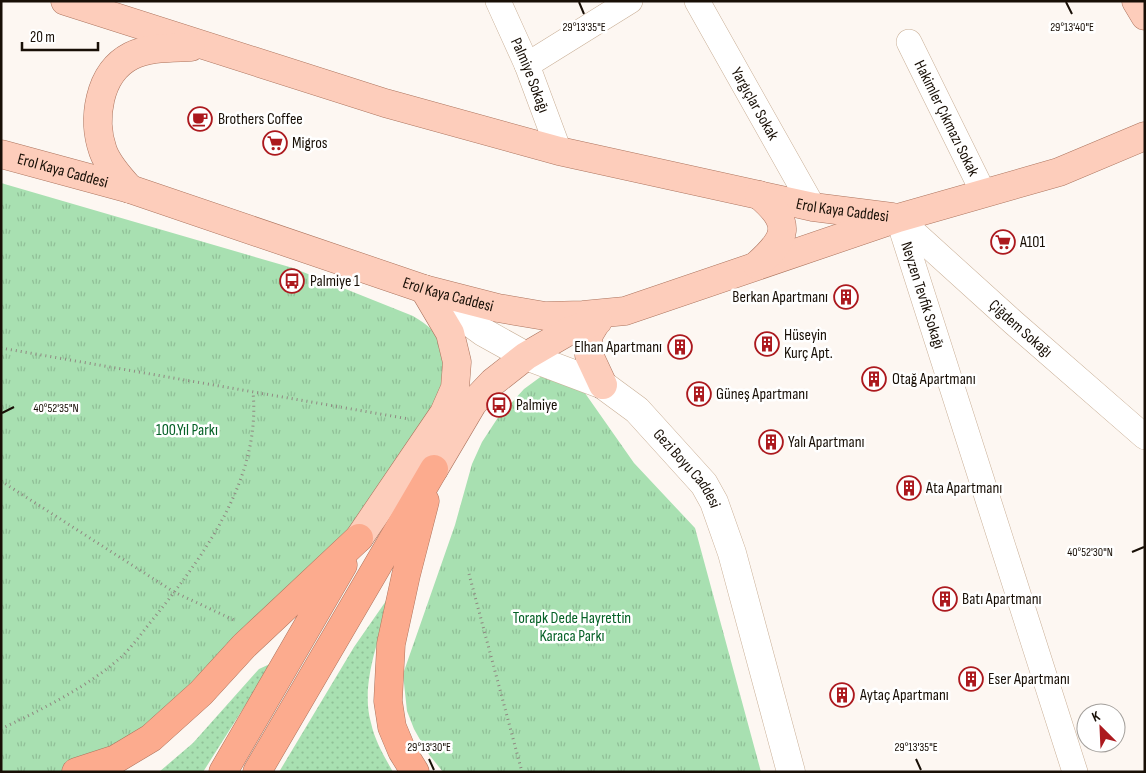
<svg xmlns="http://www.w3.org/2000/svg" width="1146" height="773" font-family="'Sofia Sans Condensed',sans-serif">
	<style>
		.grass { fill: url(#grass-dots) }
		.park { fill: url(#park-tufts) }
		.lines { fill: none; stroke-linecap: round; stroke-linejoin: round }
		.street-casing { stroke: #c9af96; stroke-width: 26 }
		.secondary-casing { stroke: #c9af96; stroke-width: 29 }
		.primary-casing { stroke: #ac745e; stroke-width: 29 }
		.highway-casing { stroke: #ac745e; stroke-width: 29 }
		.path { stroke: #8f8881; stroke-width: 3; stroke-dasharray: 1 4; stroke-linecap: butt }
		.street { stroke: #fff; stroke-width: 25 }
		.secondary { stroke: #fff; stroke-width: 28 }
		.primary { stroke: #fdcdbb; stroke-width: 28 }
		.highway { stroke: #fcab8e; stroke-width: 28 }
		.ticks { fill: none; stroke: #180f06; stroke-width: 2 }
		.labels { text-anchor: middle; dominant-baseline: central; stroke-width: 5; stroke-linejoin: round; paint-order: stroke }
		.street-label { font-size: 16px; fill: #180f06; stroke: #fff }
		.poi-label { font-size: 16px; fill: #180f06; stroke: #fff; text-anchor: start }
		.park-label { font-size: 16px; fill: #066127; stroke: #fff }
		.ticks-label { font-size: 12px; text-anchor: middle; fill: #180f06; stroke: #fff; stroke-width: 5; stroke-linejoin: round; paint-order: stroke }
	</style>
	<defs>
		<pattern id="grass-dots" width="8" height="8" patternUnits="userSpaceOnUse" patternTransform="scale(1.25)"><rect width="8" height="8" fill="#a8e0b1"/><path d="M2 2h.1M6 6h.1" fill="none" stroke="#90bf97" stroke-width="1.8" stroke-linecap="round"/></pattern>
		<pattern id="park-tufts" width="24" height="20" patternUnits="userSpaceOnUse" patternTransform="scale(1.25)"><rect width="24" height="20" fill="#a8e0b1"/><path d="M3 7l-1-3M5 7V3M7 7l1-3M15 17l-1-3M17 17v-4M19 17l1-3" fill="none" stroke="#90bf97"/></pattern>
	</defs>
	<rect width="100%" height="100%" fill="#fdf7f2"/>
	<path class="grass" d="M395 588C383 628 359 681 371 723 375 741 384 756 393 772H279L354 647Z
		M272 663 203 772H159L193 743 259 669Z"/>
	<path class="park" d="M1 183 293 268 413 316C445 335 442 345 451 379L351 529 146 736 71 772H1Z
		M566 366 634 463 695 528 761 772H443L427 752 414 729 407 711 403 674 455 525 472 464 482 442 497 419 524 389 554 367Z"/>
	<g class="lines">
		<g class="street-casing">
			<g id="street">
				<path id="s1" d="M498 1 527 65 559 151"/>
				<path id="s2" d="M697 1 813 207"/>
				<path id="s3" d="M909 42 984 194"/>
				<path d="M527 65 630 1"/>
				<path id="s4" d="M898 218 1075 772"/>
				<path id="s5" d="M898 218 1014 323 1145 437"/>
			</g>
		</g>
		<g class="secondary-casing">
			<g id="secondary">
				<path id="s6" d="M424 289 483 332 526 356 603 385 637 410 704 484 714 502 732 553 791 772"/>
			</g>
		</g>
		<g class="primary-casing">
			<g id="primary">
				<path id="s7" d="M65 1 385 103 559 151 813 207 892 217"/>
				<path d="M1136 1 1145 16"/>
				<path id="s8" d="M1 154 130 189 424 289 498 308 545 316 583 315 625 311 898 218 1059 172 1145 136"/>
				<path d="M130 189C120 178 108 165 103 151 92 120 98 73 131 56 148 47 172 48 191 47"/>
				<path d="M757 265C787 238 793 224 759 195"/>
				<path d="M597 321 588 336 589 355 603 385"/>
				<path d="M434 469 473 403 493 382 526 356 569 331 598 321"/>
				<path d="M359 538 444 413 455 388 457 362 450 333 424 289"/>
			</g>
		</g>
		<g class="highway-casing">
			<path id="highway" d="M76 772 116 759 151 738 201 693 244 646 359 538
				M223 772 343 565
				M257 772 434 469
				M415 772 402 751 392 727 388 701 391 644 406 575 425 501"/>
		</g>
		<path class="path" d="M1 348 409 419
			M1 481 174 592 234 620
			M469 574 522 772
			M1 729C42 709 84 689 119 659 133 647 145 628 158 613 207 551 261 476 253 392"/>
		<use href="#street" class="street"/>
		<use href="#secondary" class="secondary"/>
		<use href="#primary" class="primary"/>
		<use href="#highway" class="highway"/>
	</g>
	<path class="ticks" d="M579 2 584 14M1066 2 1072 14M2 413 14 407M1132 552 1144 547M429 759 434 770M916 759 921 770"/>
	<defs>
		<g id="cafe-ring" transform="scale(1.25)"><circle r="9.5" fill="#fff" stroke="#ac191e" stroke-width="1.5"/><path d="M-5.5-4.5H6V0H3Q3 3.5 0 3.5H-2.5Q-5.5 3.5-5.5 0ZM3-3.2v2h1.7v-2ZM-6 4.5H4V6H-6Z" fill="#ac191e"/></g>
		<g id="supermarket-ring" transform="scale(1.25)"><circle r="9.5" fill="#fff" stroke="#ac191e" stroke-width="1.5"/><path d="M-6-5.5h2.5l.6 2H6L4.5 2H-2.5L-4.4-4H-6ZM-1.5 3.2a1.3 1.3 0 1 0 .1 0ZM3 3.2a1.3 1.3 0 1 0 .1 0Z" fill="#ac191e"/></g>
		<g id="bus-ring" transform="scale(1.25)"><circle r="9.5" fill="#fff" stroke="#ac191e" stroke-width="1.5"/><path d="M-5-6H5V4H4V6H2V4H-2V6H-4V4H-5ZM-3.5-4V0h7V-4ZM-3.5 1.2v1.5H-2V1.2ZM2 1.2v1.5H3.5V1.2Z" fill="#ac191e"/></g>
		<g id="building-ring" transform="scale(1.25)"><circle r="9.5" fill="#fff" stroke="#ac191e" stroke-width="1.5"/><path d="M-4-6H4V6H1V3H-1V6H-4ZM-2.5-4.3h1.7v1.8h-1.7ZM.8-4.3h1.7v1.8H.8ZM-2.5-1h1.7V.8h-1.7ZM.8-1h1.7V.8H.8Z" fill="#ac191e"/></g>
	</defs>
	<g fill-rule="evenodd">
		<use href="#cafe-ring" x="200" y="119"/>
		<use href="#supermarket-ring" x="275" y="143"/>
		<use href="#supermarket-ring" x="1003" y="242"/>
		<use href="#bus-ring" x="292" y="281"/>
		<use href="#building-ring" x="846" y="297"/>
		<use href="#building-ring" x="767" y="344"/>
		<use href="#building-ring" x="680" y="347"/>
		<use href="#building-ring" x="874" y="379"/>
		<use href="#building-ring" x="699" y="394"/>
		<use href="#bus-ring" x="499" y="405"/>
		<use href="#building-ring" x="771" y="442"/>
		<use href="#building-ring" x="909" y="488"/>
		<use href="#building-ring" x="945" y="599"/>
		<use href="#building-ring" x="971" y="679"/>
		<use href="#building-ring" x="842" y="695"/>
	</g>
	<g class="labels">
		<g class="street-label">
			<text stroke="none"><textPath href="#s1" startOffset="81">Palmiye Sokağı</textPath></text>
			<text stroke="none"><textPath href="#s2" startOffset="118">Yargıçlar Sokak</textPath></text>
			<text stroke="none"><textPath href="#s3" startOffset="85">Hakimler Çıkmazı Sokak</textPath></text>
			<text stroke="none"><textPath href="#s8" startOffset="64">Erol Kaya Caddesi</textPath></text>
			<text stroke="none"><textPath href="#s7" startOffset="806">Erol Kaya Caddesi</textPath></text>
			<text stroke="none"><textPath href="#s8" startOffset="469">Erol Kaya Caddesi</textPath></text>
			<text stroke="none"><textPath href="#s4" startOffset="81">Neyzen Tevfik Sokağı</textPath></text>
			<text stroke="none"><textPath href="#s5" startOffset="165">Çiğdem Sokağı</textPath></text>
			<text stroke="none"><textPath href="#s6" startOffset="324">Gezi Boyu Caddesi</textPath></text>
		</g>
		<g class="poi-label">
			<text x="218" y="119">Brothers Coffee</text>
			<text x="292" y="143">Migros</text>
			<text x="1020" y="242">A101</text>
			<text x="310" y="281">Palmiye 1</text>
			<text x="828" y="297" text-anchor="end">Berkan Apartmanı</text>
			<text x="784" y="335">Hüseyin<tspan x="784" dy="18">Kurç Apt.</tspan></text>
			<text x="662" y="347" text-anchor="end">Elhan Apartmanı</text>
			<text x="892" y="379">Otağ Apartmanı</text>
			<text x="716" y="394">Güneş Apartmanı</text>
			<text x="516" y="405">Palmiye</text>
			<text x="788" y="442">Yalı Apartmanı</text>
			<text x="926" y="488">Ata Apartmanı</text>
			<text x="962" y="599">Batı Apartmanı</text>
			<text x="988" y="679">Eser Apartmanı</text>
			<text x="860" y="695">Aytaç Apartmanı</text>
		</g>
		<g class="park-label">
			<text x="187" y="430">100.Yıl Parkı</text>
			<text x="572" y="618">Torapk Dede Hayrettin<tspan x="572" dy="18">Karaca Parkı</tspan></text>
		</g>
	</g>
	<g class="ticks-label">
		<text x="584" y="31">29°13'35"E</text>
		<text x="1072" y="31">29°13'40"E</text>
		<text x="56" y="412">40°52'35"N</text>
		<text x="1090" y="556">40°52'30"N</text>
		<text x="429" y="751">29°13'30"E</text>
		<text x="916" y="751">29°13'35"E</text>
	</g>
	<rect width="1146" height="773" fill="none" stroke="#180f06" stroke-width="5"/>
	<g transform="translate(1101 728) rotate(336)"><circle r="24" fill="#ffffff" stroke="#a39f9b"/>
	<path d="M0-4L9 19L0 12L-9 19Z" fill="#ac191e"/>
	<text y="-8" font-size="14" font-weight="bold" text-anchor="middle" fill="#180f06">K</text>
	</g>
	<path d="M22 42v8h76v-8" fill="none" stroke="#180f06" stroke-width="2.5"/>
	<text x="30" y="42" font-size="15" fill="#180f06" stroke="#ffffff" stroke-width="4" paint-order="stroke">20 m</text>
</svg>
